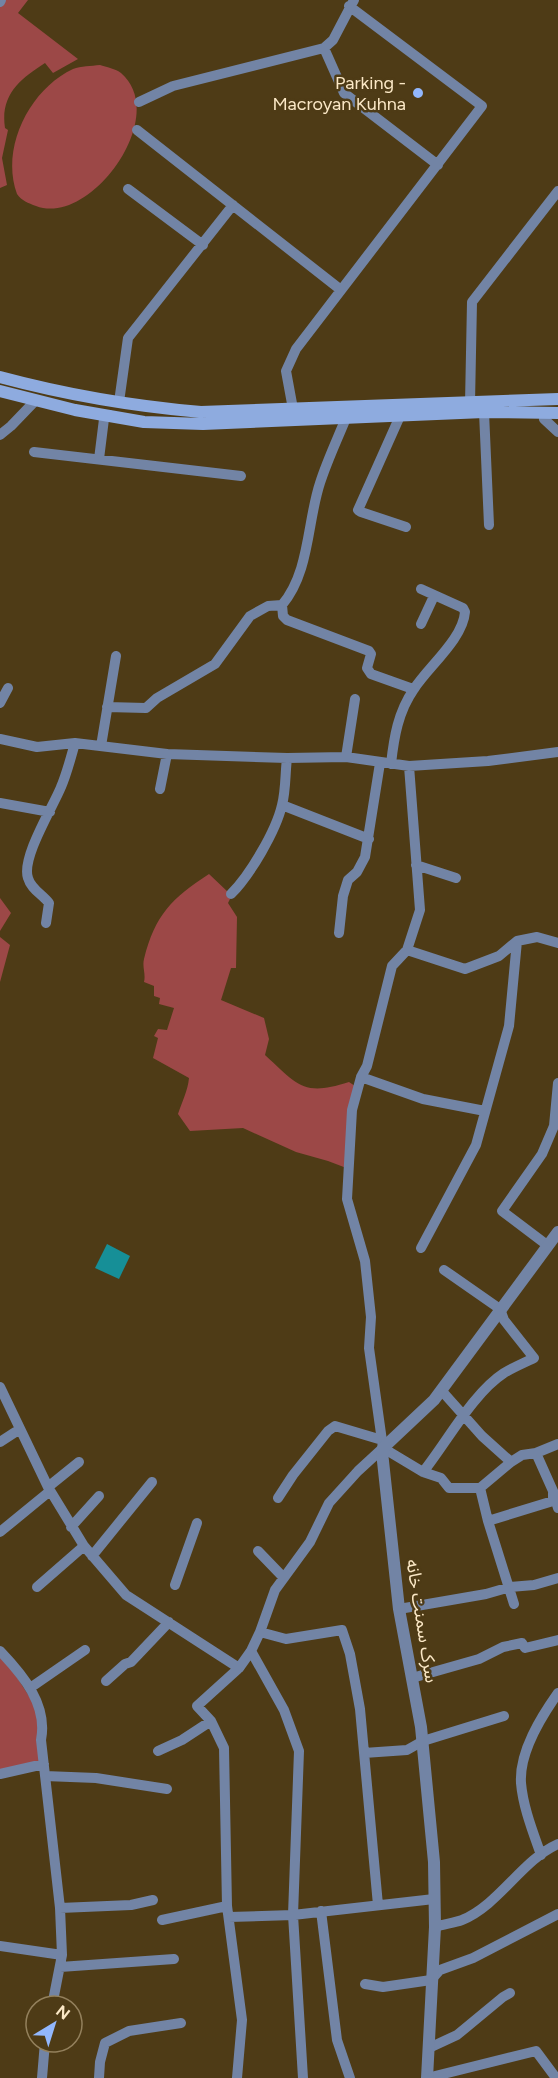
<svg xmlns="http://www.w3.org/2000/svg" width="558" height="2078" font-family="Figtree,'Noto Sans Arabic',sans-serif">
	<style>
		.green { fill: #9c4847 }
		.water { fill: #168f97 }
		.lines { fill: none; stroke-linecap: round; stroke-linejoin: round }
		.minor { stroke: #7284a5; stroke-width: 10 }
		.tertiary { stroke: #7284a5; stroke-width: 12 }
		.secondary { stroke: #8eabdf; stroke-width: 12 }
		.poi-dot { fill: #92b7fd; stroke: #4e3b16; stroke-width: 2 }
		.labels { text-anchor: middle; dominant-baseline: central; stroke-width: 5; stroke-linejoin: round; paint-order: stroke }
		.poi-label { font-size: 18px; fill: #fbe8c6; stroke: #4e3b16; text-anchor: end }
		.street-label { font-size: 18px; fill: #fbe8c6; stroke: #4e3b16 }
	</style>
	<rect width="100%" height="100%" fill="#4e3b16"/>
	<path class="green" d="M0 0H28L18 13 78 59 53 73 45 63C20 79 0 95 5 128L8 130 2 158 7 185 0 188Z
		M100 65C106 67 116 69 121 73 171 116 90 227 36 206 28 203 22 201 17 194 0 148 30 89 73 69 81 66 91 66 100 65Z
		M209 874 229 893 230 899 228 903 237 917 236 968H231L221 1000 264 1018 269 1039 265 1055C298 1085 303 1097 349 1082L358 1088 349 1169 328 1161 296 1152 243 1128 190 1131 178 1114C182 1102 188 1090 189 1078L153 1058 158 1038 154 1036 158 1029 167 1030 174 1008 159 1004 160 998 154 996V986L144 982C146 974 142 967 144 959 155 915 172 898 209 874Z
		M0 898 11 913 0 931Z
		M0 937 10 945 0 982V992Z
		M0 1651 43 1718 44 1764 0 1774Z"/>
	<path class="water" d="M107 1244 130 1256 119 1279 95 1268Z"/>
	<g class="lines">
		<path class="minor" d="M0 2 1 0
			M324 48 344 93 438 165
			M139 102 173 86 324 48 333 40 354 0
			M137 130 341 290
			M128 189 203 245
			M119 402 128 338 233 205
			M470 403 472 302 558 191
			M293 409 286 371 296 349 482 106 349 6
			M484 412 489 525
			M547 413 544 419 558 432
			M400 416 358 510 361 512 406 527
			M0 435 11 426 36 400
			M34 452 241 476
			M99 459 104 419 109 415
			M282 605 283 616 287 620 369 651 371 654 367 668 371 674 413 689
			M421 624 434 596
			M0 703 8 688
			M107 707 146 708 157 698 215 664 250 616 268 606 282 605C310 572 307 522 320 483 327 461 337 440 346 418V410
			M0 739 37 747 75 743 167 754 287 758 346 757 409 766 488 761 558 752
			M101 746 116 656
			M346 757 355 699
			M391 764C394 737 398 712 414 689 428 667 463 639 465 612L463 608 421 589
			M160 789 167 754
			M0 803 50 812
			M282 805 369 839
			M416 865 456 878
			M231 894C250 875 276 831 282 805 286 790 285 774 287 758
			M46 923 49 903C42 894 31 889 28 878 21 858 53 807 61 787 67 773 71 757 75 743
			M339 933 343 896 348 880 357 872 365 857 380 763
			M407 950 465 969 499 956 517 941 537 937 558 943
			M361 1077 423 1099 485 1111
			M547 1245 502 1211 542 1154 554 1126 558 1083
			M421 1248 476 1145 509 1026 517 941
			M0 1387 48 1487 84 1546 126 1595 239 1668
			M441 1390 482 1436 511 1462
			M0 1442 20 1429
			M383 1448 369 1348 371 1317 365 1261 347 1199 352 1110 361 1077 367 1066 392 966 407 950 420 910 409 766
			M383 1448 423 1472 441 1478 449 1488H480L511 1462 522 1455 536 1453 558 1444
			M536 1453 553 1491 558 1508
			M423 1472C447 1442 473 1393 504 1373 514 1367 524 1363 534 1358L504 1320 500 1309 444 1270
			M48 1487 79 1462
			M480 1488 488 1521 514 1604
			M278 1498 293 1475 328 1431 335 1426 382 1440
			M488 1521 553 1501V1491
			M71 1527 99 1496
			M0 1532 50 1491
			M258 1551 284 1578
			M92 1556 152 1482
			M175 1585 197 1523
			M37 1587 84 1546
			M399 1609 486 1594 510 1587 534 1585 558 1578
			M260 1632 286 1639 342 1630 350 1654 360 1709 378 1905
			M0 1651C23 1675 48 1705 41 1740L60 1908 62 1955 52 2006
			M251 1651 284 1710 299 1751 293 1915 303 2078
			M412 1678 479 1659 503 1647 522 1643 525 1648 558 1640
			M106 1681 125 1664 131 1662 169 1622
			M30 1688 85 1650
			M158 1751 182 1740 211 1721
			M364 1753 407 1750 423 1741 504 1716
			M0 1774 44 1764
			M45 1776 96 1778 167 1789
			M541 1855C533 1832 523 1807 521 1783 519 1752 541 1717 558 1693
			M60 1908 131 1905 153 1900
			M321 1911 337 2040 350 2078
			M229 1917 293 1915 434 1899
			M162 1920 227 1906
			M435 1927C444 1924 454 1923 462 1920 499 1905 522 1860 558 1844
			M0 1946 62 1955
			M60 1967 174 1959
			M365 1984 383 1987 431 1980 440 1970 473 1958 558 1914
			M429 2048 457 2035 503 1997 510 1993
			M42 2078 45 2042
			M99 2078 100 2062 105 2043 129 2031 181 2023
			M237 2078 242 2020 227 1906 224 1748 211 1721 197 1706 239 1668 251 1651 260 1632 275 1590 310 1542 329 1503 358 1471 383 1448
			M427 2078 536 2051 556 2078"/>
		<path class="tertiary" d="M427 2078 435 1927 434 1862 421 1727 399 1609 382 1452 383 1448 434 1400 558 1232"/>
		<path class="secondary" d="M0 377C67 395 132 406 201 412L558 399
			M0 391 75 410 144 422 203 424 484 412 558 413"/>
	</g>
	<circle class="poi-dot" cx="418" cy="93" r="6"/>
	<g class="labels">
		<g class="poi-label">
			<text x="406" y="83">Parking -<tspan x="406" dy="21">Macroyan Kuhna</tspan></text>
		</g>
		<g class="street-label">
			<text transform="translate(422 1621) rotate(81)">سرک سمنت خانه</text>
		</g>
	</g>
	<g transform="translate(54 2024) rotate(38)"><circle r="28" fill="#4e3b16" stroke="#93805c" stroke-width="1.5"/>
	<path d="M0-4.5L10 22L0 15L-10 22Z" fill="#92b7fd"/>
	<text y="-9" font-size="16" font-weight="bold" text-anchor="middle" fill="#fbe8c6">N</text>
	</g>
</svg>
